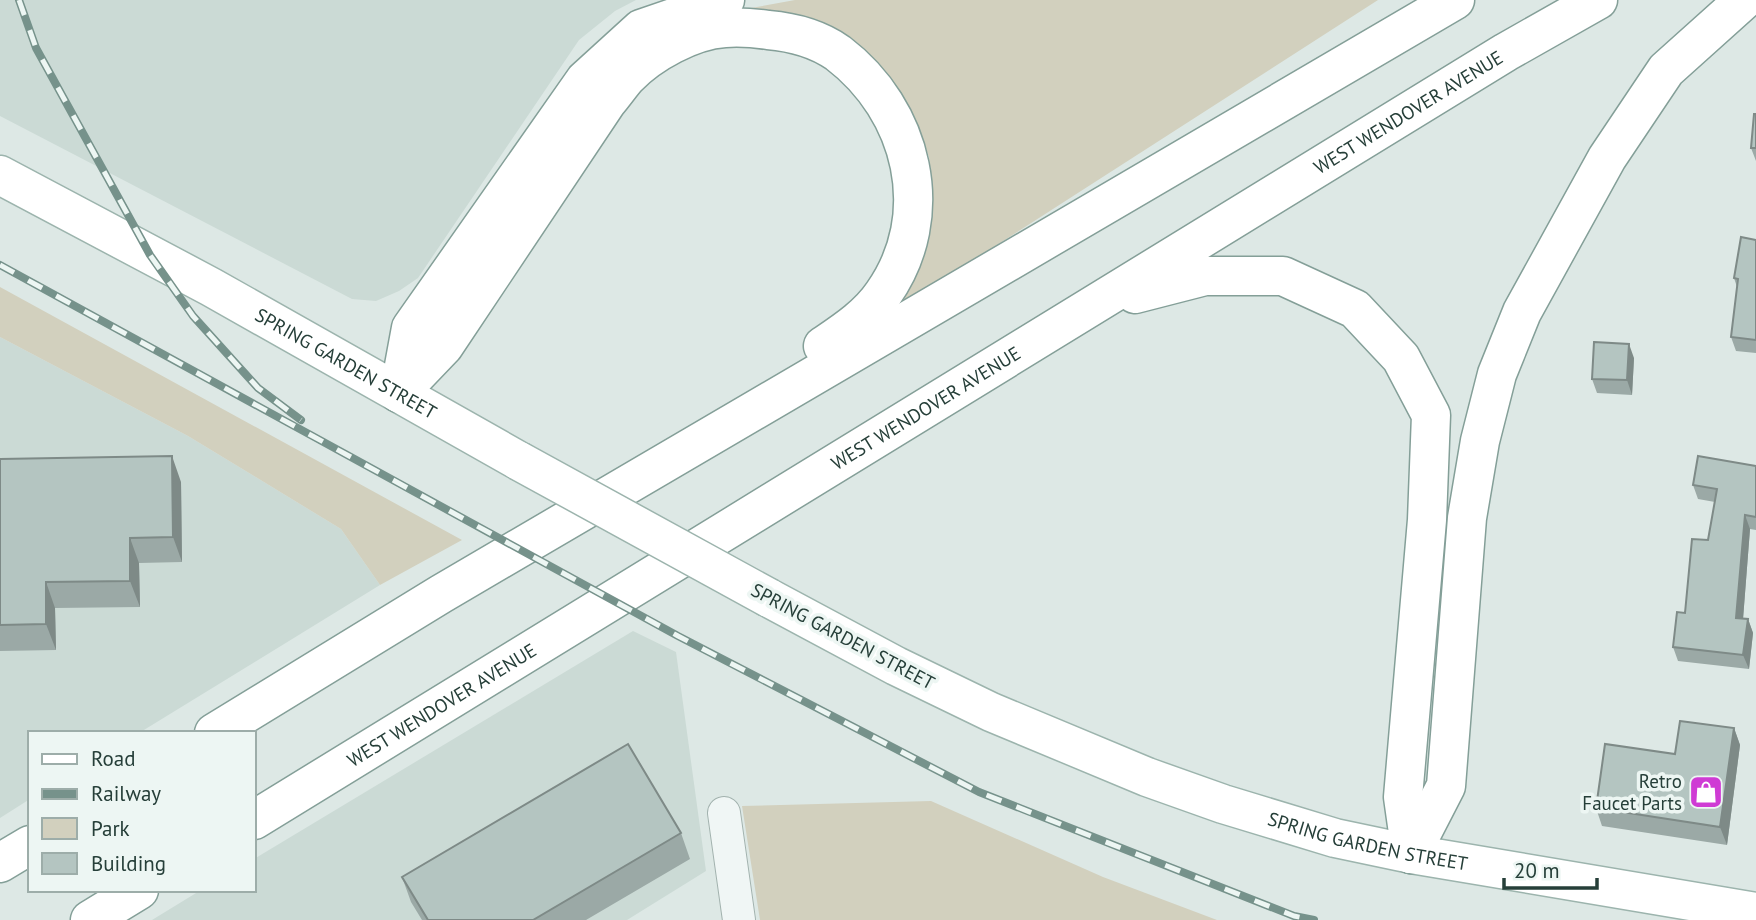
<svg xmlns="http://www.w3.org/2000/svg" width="1756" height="920" font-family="'PT Sans',sans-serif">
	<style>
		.built { fill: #cbdad5 }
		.green { fill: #d2d0be }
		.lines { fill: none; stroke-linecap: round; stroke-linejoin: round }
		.minor-casing { stroke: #a2b2ae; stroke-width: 34 }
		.major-casing { stroke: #9cb4ad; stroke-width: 41 }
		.highway-casing { stroke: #849f98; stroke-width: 41 }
		.minor { stroke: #f0f6f5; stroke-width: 32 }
		.major { stroke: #fff; stroke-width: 38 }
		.highway { stroke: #fff; stroke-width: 38 }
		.rail-casing { stroke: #76928b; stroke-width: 8 }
		.rail { stroke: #edf6f3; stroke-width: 5; stroke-dasharray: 16; stroke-linecap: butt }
		.major-bridge-casing { stroke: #9cb4ad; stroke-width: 41; stroke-linecap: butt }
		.major-bridge { stroke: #fff; stroke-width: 38 }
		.wall { fill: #9ba9a6 }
		.shaded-wall { fill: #7e8a87 }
		.building { fill: #b4c5c1; stroke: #7e8a87; stroke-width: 2 }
		.labels { text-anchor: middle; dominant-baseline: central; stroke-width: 7; stroke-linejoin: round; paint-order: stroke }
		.street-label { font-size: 19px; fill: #263f39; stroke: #edf6f3 }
		.poi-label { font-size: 19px; fill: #263f39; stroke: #edf6f3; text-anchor: end }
	</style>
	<rect width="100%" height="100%" fill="#dde8e5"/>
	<path class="built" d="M0 0H636L615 11 579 40 418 278 399 291 376 301 352 299 0 116Z
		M0 337 188 436 341 529 380 585 139 733H30V799L0 818Z
		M633 631 676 652 706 871 627 920H152L201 890H254V859Z"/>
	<path class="green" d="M795 0H1378L888 315 929 229 933 191 929 157 914 116 893 81 858 49 751 15V8Z
		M0 287 462 540 380 585 341 529 188 436 0 337Z
		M931 801 1103 877 1217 920H760L742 806Z"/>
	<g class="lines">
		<g class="minor-casing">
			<path id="minor" d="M724 813 739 920"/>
		</g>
		<g class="major-casing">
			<g id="major">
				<path id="s1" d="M0 175 211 287 519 461"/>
				<path id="s2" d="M769 598 896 666 991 712 1147 777 1223 804 1335 838 1411 854 1756 912"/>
			</g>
		</g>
		<g class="highway-casing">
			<g id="highway">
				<path d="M1135 294 1205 276H1283L1355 309 1401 358 1431 415 1427 520 1403 797 1411 854"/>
				<path d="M399 393 444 346 607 102C614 94 620 85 627 77 650 53 692 30 725 28 739 27 754 28 768 30 792 32 818 39 838 53 913 110 939 215 883 294 868 316 845 331 823 346"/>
				<path d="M399 393 411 328 585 80 641 29 725 0"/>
				<path d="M214 733 441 594 1455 0"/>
				<path id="s3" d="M254 820 1506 52 1598 0"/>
				<path d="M1411 854 1446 786 1467 518 1480 441 1497 374 1522 312 1607 158 1666 70 1744 0"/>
				<path d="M0 863 30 845"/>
				<path d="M90 920 139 890"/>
			</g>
		</g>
		<use href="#minor" class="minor"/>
		<use href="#major" class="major"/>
		<use href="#highway" class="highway"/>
		<g class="rail-casing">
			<path id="rail" d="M19 0 36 48 150 255 193 316 258 388 301 420
				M0 265 678 636 979 792 1294 916 1314 920"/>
		</g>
		<use href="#rail" class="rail"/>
		<g class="major-bridge-casing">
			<path id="major-bridge" d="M519 461 769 598"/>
		</g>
		<use href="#major-bridge" class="major-bridge"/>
	</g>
	<path class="wall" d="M1756 114V161L1751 148Z
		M1756 240V353L1736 351 1731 337 1737 287 1734 278Z
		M1634 358 1632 395 1597 393 1592 379Z
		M0 459 181 482 182 562 139 563 140 607 55 608 56 650 0 651Z
		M1756 466V530L1750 529 1743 619H1748L1753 633 1749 669 1678 661 1673 647 1708 540 1715 502 1698 499 1693 485Z
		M1734 728 1740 745 1727 845 1602 826 1596 808 1675 754Z
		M681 833 690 859 586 920H422L411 902 402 877Z"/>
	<path class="shaded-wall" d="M1629 344 1634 358 1632 395 1627 380Z
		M172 456 181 482 182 562 173 537Z
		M1745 515 1750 529 1742 632 1736 618Z
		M130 538 139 563 140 607 130 581Z
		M46 582 55 608 56 650 46 624Z
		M1748 619 1753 633 1749 669 1743 655Z
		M1734 728 1740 745 1727 845 1720 827Z"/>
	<path class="building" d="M1754 114H1756V148H1751Z
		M1741 237 1756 240V340L1731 337 1738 279 1734 278Z
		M1594 342 1629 344 1627 380 1592 379Z
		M172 456 173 537 130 538V581L46 582V624L0 625V459Z
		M1698 456 1756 466V517L1745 515 1736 618 1748 619 1743 655 1673 647 1677 612 1685 613 1692 539 1708 540 1717 489 1693 485Z
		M1680 721 1734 728 1720 827 1596 808 1605 744 1675 754Z
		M628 744 681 833 533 920H428L402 877Z"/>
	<defs>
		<g id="shop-square" transform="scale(1.75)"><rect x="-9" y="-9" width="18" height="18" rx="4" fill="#cf3bd4" stroke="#edf6f3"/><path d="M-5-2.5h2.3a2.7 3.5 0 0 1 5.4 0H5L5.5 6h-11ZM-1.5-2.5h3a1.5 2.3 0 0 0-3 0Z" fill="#fff"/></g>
	</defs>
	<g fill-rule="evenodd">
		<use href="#shop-square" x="1706" y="792"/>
	</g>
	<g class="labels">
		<g class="street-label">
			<text stroke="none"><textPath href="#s3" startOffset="1354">WEST WENDOVER AVENUE</textPath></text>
			<text stroke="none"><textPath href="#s1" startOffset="394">SPRING GARDEN STREET</textPath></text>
			<text stroke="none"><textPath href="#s3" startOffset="788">WEST WENDOVER AVENUE</textPath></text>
			<text transform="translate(843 636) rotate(28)">SPRING GARDEN STREET</text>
			<text stroke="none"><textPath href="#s3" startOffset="220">WEST WENDOVER AVENUE</textPath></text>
			<text stroke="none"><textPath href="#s2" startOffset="649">SPRING GARDEN STREET</textPath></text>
		</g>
		<g class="poi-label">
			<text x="1682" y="781">Retro<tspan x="1682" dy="22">Faucet Parts</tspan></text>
		</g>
	</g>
	<rect x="28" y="731" width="228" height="161" fill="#edf6f3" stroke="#9dada9" stroke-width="2"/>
	<rect x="42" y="754" width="35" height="10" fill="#ffffff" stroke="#9dada9" stroke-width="2"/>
	<text x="91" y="766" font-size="21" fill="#263f39">Road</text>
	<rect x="42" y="789" width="35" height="10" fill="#76928b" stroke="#9dada9" stroke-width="2"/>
	<text x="91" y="801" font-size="21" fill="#263f39">Railway</text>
	<rect x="42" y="818" width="35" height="21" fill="#d2d0be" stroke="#9dada9" stroke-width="2"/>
	<text x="91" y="836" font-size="21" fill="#263f39">Park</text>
	<rect x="42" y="853" width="35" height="21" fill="#b4c5c1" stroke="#9dada9" stroke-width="2"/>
	<text x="91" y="871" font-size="21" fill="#263f39">Building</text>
	<path d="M1504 878v10h93v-10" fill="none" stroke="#263f39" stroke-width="3.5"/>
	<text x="1514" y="878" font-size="21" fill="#263f39" stroke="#edf6f3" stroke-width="5" paint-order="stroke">20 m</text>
</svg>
